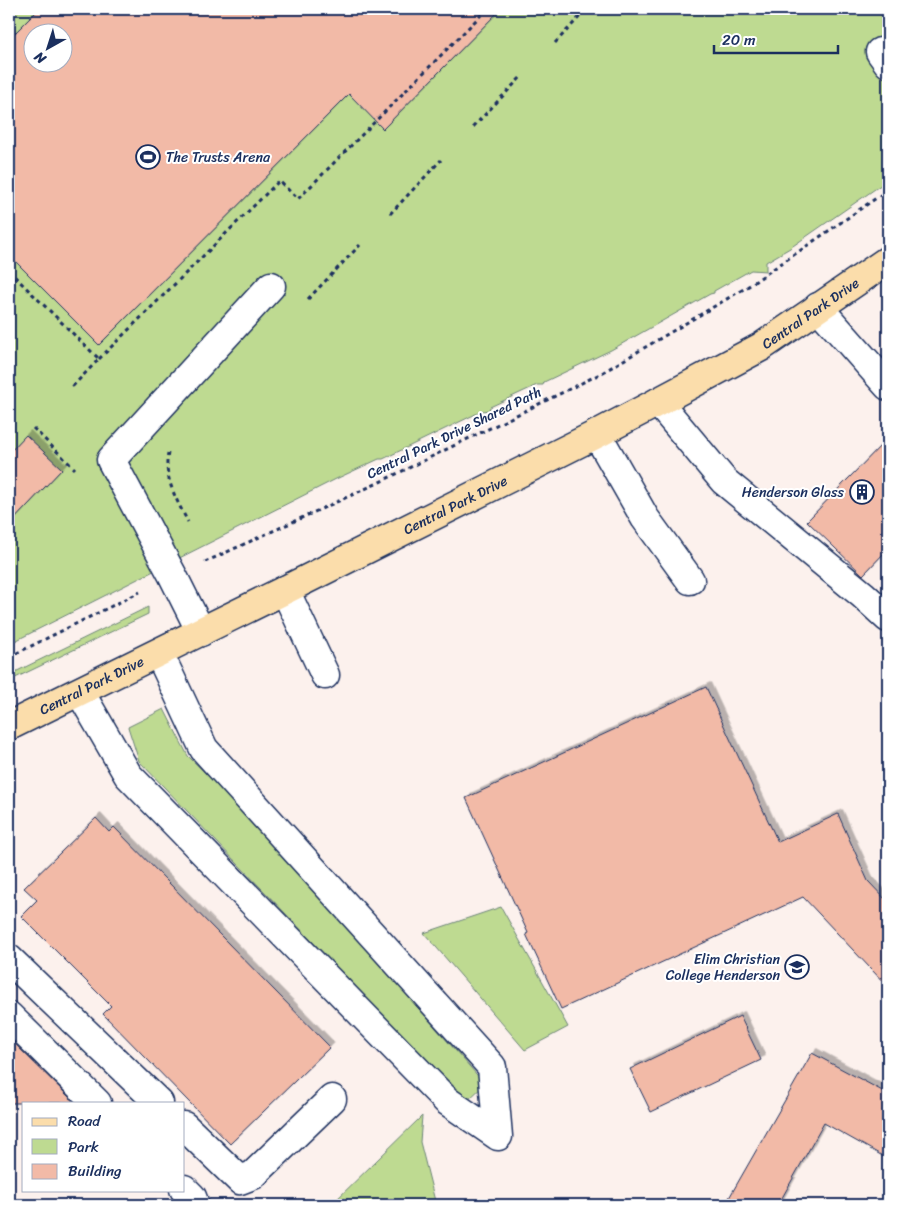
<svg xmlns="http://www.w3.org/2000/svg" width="897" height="1214" font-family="Sriracha,sans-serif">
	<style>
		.green { fill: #beda91; stroke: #6c8478; fill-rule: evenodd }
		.building { fill: #f2baa7; stroke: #1b2f5e; fill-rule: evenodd; filter: url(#shadow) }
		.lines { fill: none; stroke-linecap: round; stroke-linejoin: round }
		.minor-casing { stroke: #1b2f5e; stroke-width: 31 }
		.major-casing { stroke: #1b2f5e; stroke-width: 31 }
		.path { stroke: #1b2f5e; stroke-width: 3; stroke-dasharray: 4 4; stroke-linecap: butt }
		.minor { stroke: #fff; stroke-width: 28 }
		.major { stroke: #fbddab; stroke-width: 28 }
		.labels { text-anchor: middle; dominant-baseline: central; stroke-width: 4; stroke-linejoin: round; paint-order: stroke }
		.poi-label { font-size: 14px; fill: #1b2f5e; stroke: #fff; text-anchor: end }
		.street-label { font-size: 14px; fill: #1b2f5e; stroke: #fff }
	</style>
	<defs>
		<filter id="shadow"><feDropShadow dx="4.5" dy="-4.5" stdDeviation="0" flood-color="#0004"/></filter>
	</defs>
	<rect width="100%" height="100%" fill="#fcf1ed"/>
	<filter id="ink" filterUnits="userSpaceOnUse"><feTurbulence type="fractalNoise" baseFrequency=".02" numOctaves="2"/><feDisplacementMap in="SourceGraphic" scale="10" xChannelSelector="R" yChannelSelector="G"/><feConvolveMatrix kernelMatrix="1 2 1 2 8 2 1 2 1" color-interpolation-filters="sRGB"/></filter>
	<g filter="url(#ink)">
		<path class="green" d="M9 9H888V180L790 248 766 262V271L751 270 714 291V293L710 294 611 350 544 382 543 385H537L490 407 489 410 482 411 383 459H379L336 479 9 644ZM32 32H62V62H32Z
			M148 607V614L9 681V675Z
			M164 709 188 756 259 826 477 1075 484 1085 467 1101 455 1090 139 761 128 727Z
			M501 907 568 1027 525 1050 424 933Z
			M422 1116 420 1142 436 1205H331Z"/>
		<path class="building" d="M39 9H501L383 129 349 94 99 345 9 255V39ZM32 32H62V62H32Z
			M26 435 62 469 9 525V453Z
			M888 438V549L863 575 807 521Z
			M706 687 778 842 838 814 868 881 888 902V987L803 897 561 1009 526 934 528 933 466 798Z
			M96 818 109 832 114 827 330 1047 230 1144 103 1014 111 1006 21 916 37 900 24 888Z
			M740 1016 761 1060 651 1112 630 1069Z
			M9 1038 69 1097 74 1103H9Z
			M812 1053 888 1094V1159L824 1123 778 1205H725Z"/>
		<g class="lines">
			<g class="minor-casing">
				<path id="minor" d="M880 52 888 63
					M818 307 888 386
					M658 402 724 481 863 595 888 618
					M597 434 645 518 690 580
					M285 590 325 675
					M201 632 173 576 111 460 271 286
					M159 653 204 749 492 1067 498 1136
					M80 692 128 775 447 1101 498 1136
					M9 959 159 1103
					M9 1016 97 1103
					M184 1126 240 1180 253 1175 332 1099
					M184 1189 192 1197 195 1205"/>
			</g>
			<g class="major-casing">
				<g id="major">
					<path id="s1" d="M9 726 285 590 597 434 658 402 761 347 888 260"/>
				</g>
			</g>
			<path class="path" d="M555 43 587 9
				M473 127 522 76
				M390 214 441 160
				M9 271 99 359 72 387
				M308 299 360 245
				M99 359 279 181 298 199 487 9
				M33 428 75 469
				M168 453C163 477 177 501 188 522
				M205 562 378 483 600 374 747 287 888 190
				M9 657 140 592"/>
			<use href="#minor" class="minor"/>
			<use href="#major" class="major"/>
		</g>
	</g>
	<defs>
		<g id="stadium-ring" transform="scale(1.25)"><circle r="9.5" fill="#fff" stroke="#1b2f5e" stroke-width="1.5"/><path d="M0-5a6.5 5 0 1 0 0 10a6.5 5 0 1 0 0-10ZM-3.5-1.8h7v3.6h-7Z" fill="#1b2f5e"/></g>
		<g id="building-ring" transform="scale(1.25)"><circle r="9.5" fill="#fff" stroke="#1b2f5e" stroke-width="1.5"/><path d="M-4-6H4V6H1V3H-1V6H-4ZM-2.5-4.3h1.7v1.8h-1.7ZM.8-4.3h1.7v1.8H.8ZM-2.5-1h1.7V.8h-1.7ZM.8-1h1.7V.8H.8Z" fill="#1b2f5e"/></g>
		<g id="school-ring" transform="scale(1.25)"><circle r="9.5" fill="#fff" stroke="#1b2f5e" stroke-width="1.5"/><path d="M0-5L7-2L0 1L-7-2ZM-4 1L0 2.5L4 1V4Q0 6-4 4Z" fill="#1b2f5e"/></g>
	</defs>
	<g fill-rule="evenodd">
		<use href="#stadium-ring" x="148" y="157"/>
		<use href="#building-ring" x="862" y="492"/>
		<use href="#school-ring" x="797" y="967"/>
	</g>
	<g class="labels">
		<g class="poi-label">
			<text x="166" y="157" text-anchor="start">The Trusts Arena</text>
			<text x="844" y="492">Henderson Glass</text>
			<text x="780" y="959">Elim Christian<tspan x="780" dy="16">College Henderson</tspan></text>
		</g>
		<g class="street-label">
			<text stroke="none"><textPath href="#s1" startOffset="902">Central Park Drive</textPath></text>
			<text transform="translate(454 433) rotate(-26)">Central Park Drive Shared Path</text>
			<text stroke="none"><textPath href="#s1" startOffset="498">Central Park Drive</textPath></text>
			<text stroke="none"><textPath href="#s1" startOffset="92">Central Park Drive</textPath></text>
		</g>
	</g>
	<rect width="897" height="1214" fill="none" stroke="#fff" stroke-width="30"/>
	<rect x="15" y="15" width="867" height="1184" fill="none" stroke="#1b2f5e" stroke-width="2" filter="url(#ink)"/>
	<rect x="22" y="1102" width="162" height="90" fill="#ffffff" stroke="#a4acbf"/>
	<rect x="32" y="1118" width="25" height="8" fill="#fbddab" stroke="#a4acbf"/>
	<text x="68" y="1126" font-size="15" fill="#1b2f5e">Road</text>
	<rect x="32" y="1139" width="25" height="15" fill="#beda91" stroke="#a4acbf"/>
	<text x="68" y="1152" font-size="15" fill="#1b2f5e">Park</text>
	<rect x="32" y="1164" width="25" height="15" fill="#f2baa7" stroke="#a4acbf"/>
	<text x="68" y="1176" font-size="15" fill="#1b2f5e">Building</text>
	<g transform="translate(48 48) rotate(219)"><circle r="24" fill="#ffffff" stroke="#a4acbf"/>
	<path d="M0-4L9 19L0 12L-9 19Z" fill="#1b2f5e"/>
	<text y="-8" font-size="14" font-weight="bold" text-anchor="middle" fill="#1b2f5e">N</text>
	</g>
	<path d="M714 45v8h124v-8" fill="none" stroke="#1b2f5e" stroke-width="2.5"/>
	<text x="722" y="45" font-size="15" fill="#1b2f5e" stroke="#ffffff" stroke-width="4" paint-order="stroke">20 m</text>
</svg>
